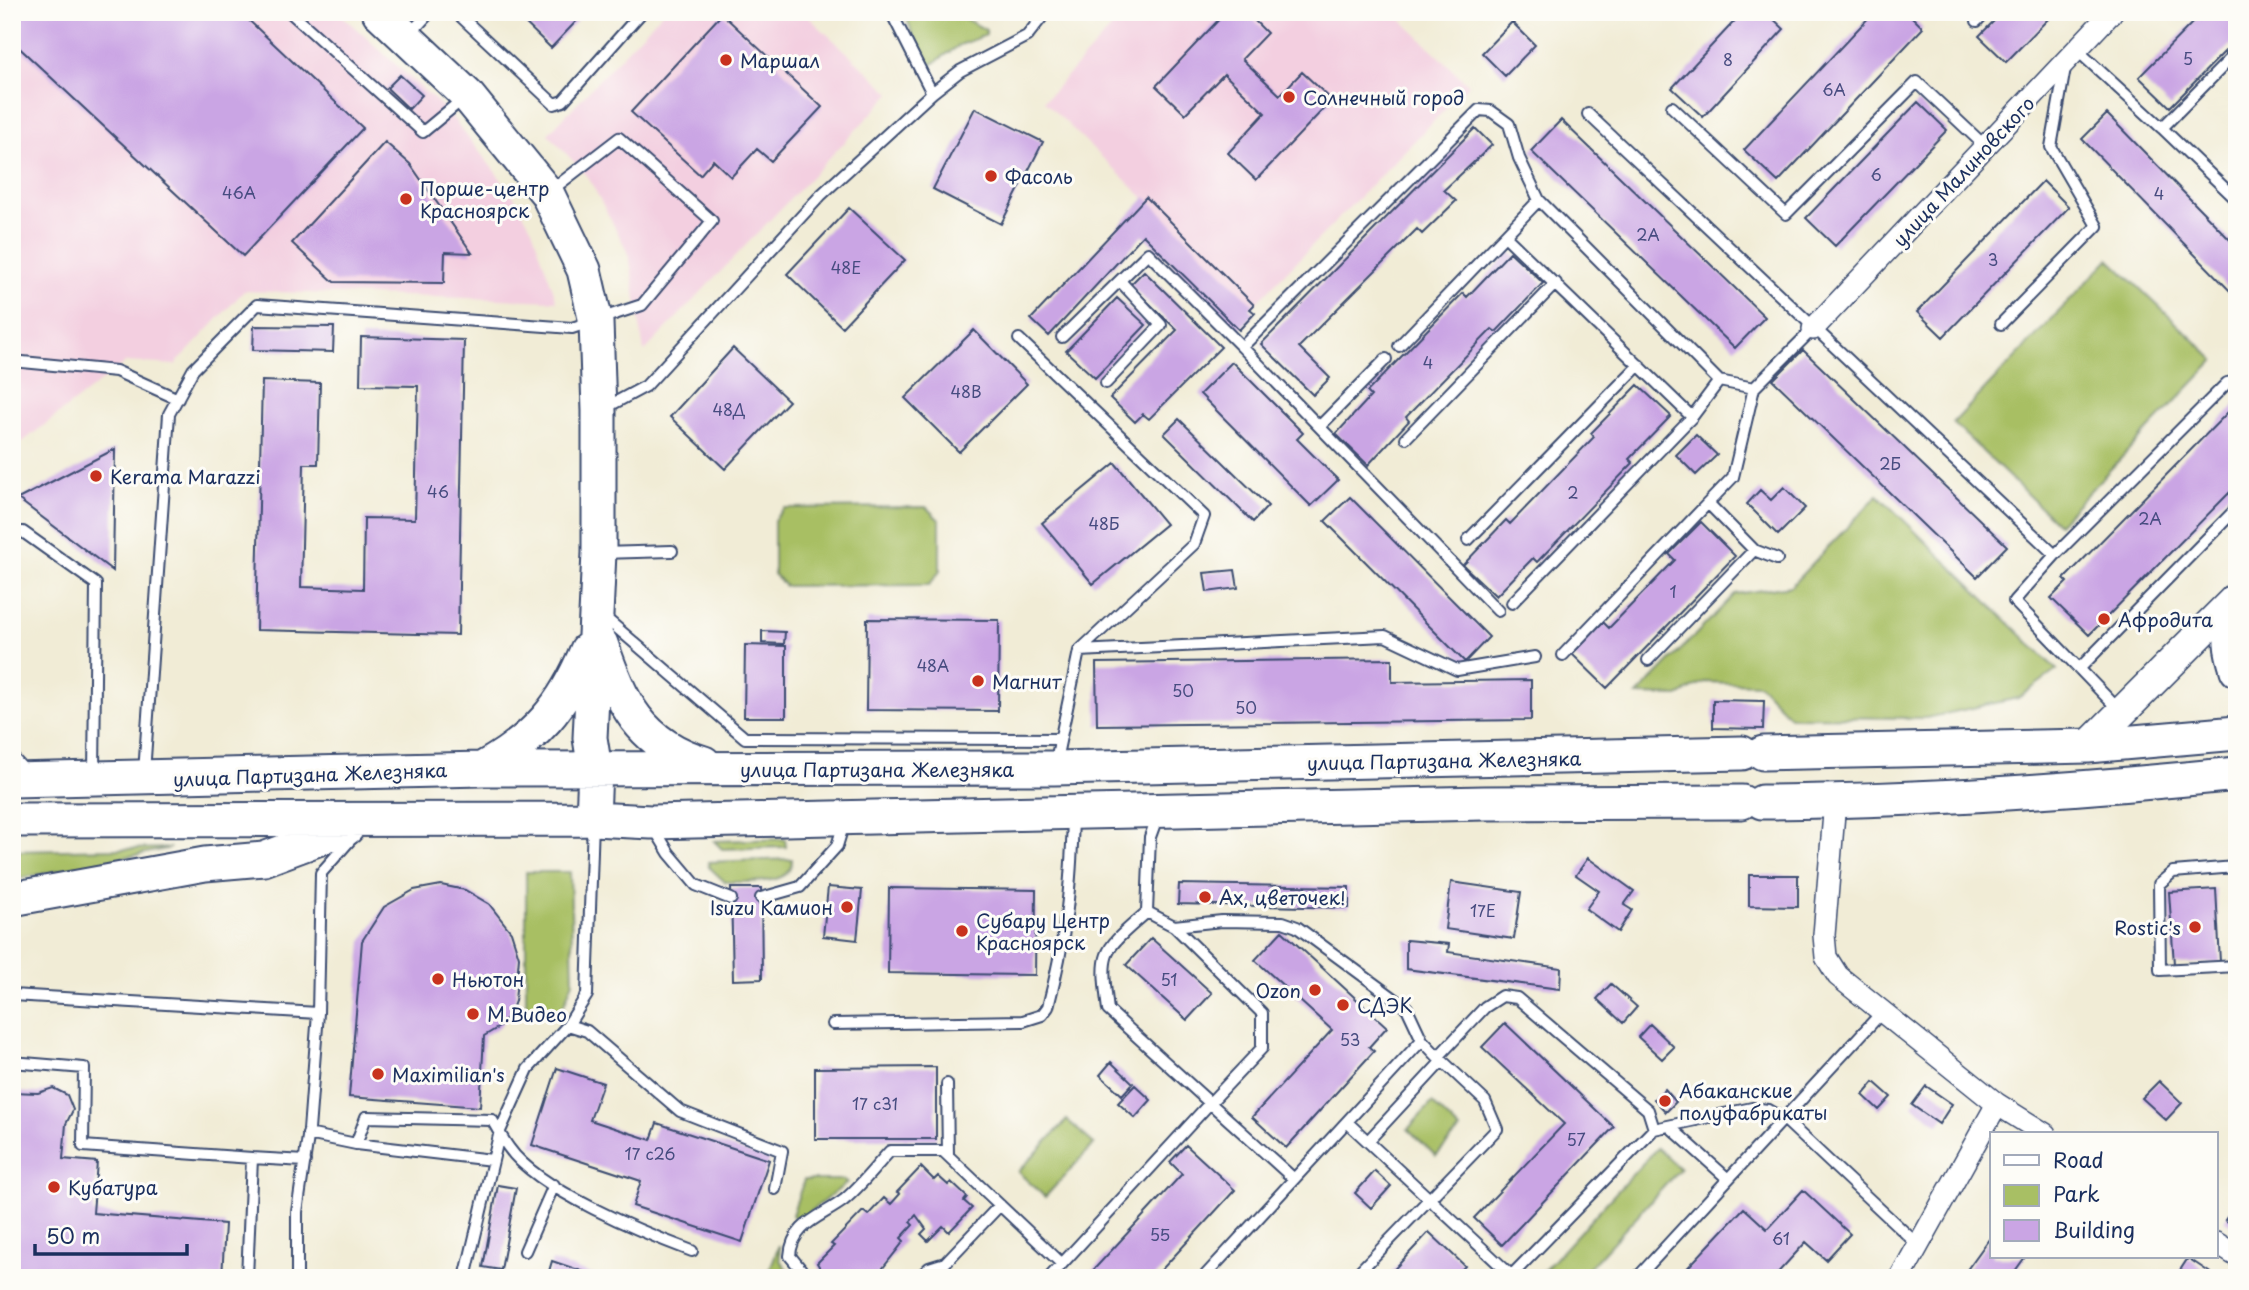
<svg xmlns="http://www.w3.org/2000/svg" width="2249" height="1290" font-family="'Playpen Sans',sans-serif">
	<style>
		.built { fill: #f3cfe0 }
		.green { fill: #a8bf64; stroke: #627761; stroke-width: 2 }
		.building { fill: #caa5e4 }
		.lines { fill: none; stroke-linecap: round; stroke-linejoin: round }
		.service-casing { stroke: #3b4b70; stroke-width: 14 }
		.minor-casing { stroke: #3b4b70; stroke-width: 24 }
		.secondary-casing { stroke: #3b4b70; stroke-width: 33 }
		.primary-casing { stroke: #3b4b70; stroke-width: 37 }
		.service { stroke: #fff; stroke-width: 10 }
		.minor { stroke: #fff; stroke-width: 21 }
		.secondary { stroke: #fff; stroke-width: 30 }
		.primary { stroke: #fff; stroke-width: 33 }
		.poi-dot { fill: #c8321e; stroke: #fdfcf7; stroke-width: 2.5 }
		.labels { text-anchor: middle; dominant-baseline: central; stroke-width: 6; stroke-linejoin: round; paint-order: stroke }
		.number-label { font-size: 16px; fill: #474c80 }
		.poi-label { font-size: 19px; fill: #1b2f5e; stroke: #fdfcf7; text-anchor: start }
		.street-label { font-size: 19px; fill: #1b2f5e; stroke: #fdfcf7 }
	</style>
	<rect width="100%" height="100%" fill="#fdfcf7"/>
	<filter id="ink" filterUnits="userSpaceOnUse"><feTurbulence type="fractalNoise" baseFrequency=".0143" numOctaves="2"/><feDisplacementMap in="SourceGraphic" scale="14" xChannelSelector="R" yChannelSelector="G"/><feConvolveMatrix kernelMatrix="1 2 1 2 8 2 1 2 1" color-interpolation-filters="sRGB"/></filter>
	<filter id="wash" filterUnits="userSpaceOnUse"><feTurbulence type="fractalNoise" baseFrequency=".00686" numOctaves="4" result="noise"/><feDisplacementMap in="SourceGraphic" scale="28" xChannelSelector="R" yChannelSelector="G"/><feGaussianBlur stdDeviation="1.57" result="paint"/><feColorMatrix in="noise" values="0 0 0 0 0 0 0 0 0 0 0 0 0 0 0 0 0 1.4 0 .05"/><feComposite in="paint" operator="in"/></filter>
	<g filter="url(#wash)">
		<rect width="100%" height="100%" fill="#f1ecd6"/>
		<path class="built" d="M12 12H338L448 112 512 193 532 229 557 301 244 291 175 365 126 362 12 450Z
			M663 12H803L891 93 644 352 629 254 588 177 548 134Z
			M1126 12H1393L1469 85 1254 305 1044 101Z"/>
		<path class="green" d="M905 12H953L986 30V35L960 45 928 67 921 60Z
			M2109 259 2215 360 2058 524 1953 423Z
			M1878 495 2057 670 2018 698 1926 718 1790 717 1759 684 1704 682 1678 696 1637 695 1735 594 1791 586Z
			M926 507 940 521V571L929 585 785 586 774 574V520L784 508Z
			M785 839 786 847 722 849 714 841Z
			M171 848 12 880V851Z
			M792 859C793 888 745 881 725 882L709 867 708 862Z
			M526 872H570L573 981 560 1015 526 1011Z
			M1432 1103 1460 1130 1436 1156 1408 1129Z
			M1067 1120 1094 1144 1045 1197 1018 1172Z
			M1657 1148 1680 1169 1580 1278H1537Z
			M804 1180H843L847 1183 798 1221 792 1215Z
			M779 1245 780 1260 793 1278H770V1269Z"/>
		<g id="blocks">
			<path class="building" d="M15 12H240L363 128 243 256 12 41Z
				M514 12H585L551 48Z
				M1226 12H1246L1267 33 1242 59 1280 95 1302 72 1332 100 1256 180 1228 153 1265 113 1224 74 1185 114 1156 86Z
				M1743 12H1766L1784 29 1703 117 1672 88Z
				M1874 12H1907L1923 28 1778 182 1744 150Z
				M2003 12H2055L2006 62 1979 36Z
				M2203 12H2237V39L2170 107 2139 77Z
				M722 14 822 107 771 161 757 149 731 177 713 160 700 175 631 112Z
				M1512 22 1535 45 1505 76 1482 53Z
				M400 75 422 95 409 109 387 88Z
				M1918 102 1947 130 1835 246 1806 218Z
				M975 108 1043 142 1001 224 933 189Z
				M2107 114 2237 247V298L2082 139Z
				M12 116H16L14 139H12Z
				M1561 120 1765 317 1735 348 1531 151Z
				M1475 128 1492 145 1444 190 1456 201 1422 234 1417 229 1299 347 1330 378 1313 395 1261 344Z
				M385 142 410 164 472 253 445 252 444 283 334 282 292 243Z
				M2043 181 2069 207 1943 337 1917 312Z
				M1146 197 1254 305 1250 309 1255 313 1239 330 1143 235 1049 336 1031 319Z
				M849 208 905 260 842 327 787 274Z
				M1510 252 1543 283 1496 332 1492 329 1406 417 1409 421 1368 465 1336 434 1371 396 1367 392 1463 293 1467 297Z
				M1144 271 1221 347 1149 419 1143 414 1135 422 1110 398 1177 330 1130 285Z
				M1117 298 1146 325 1095 378 1066 351Z
				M254 326 334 327 333 352 253 350Z
				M974 330 1027 384 959 452 905 398Z
				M361 337 464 340 458 635 256 630 262 381 320 383 318 464H304L301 587 363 589 364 518 415 519 418 386 360 385Z
				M733 348 789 401 725 469 670 417Z
				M1803 350 2007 546 1977 577 1773 380Z
				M1232 362 1303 433 1297 439 1338 480 1311 506 1200 394Z
				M1638 385 1671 416 1629 459 1633 463 1537 562 1533 558 1496 596 1463 565 1506 520 1510 524 1594 437 1591 433Z
				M2237 403V485L2089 635 2051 598 2067 582 2064 579Z
				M1179 419 1268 506 1253 522 1164 434Z
				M1696 435 1717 455 1696 475 1676 455Z
				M115 449 113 571 18 499Z
				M1115 463 1166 524 1093 584 1042 523Z
				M1784 487 1805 508 1778 535 1747 504 1760 490 1771 500Z
				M1350 497 1489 637 1465 662 1325 521Z
				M1701 522 1735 556 1607 688 1572 654 1603 622 1609 628 1675 560 1669 554Z
				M1235 570 1238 588 1207 592 1204 573Z
				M867 619 999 620 998 711 866 710Z
				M762 631 785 632 784 644 762 643Z
				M745 645 786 646V717H744Z
				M1392 659V682L1531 680V720L1097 725 1096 663Z
				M1713 700 1764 701 1763 729 1713 728Z
				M1588 858 1634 891 1624 905 1632 910 1618 932 1586 909 1599 891 1576 875Z
				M1749 875H1798V907L1749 906Z
				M1451 882 1521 892 1514 939 1445 929Z
				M1179 884 1349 887V908L1178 904Z
				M441 885 465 890 489 904 511 932 519 957 515 1001 511 1012 499 1027 484 1036 480 1107 349 1097 362 941 384 907 414 890Z
				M828 887 862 890 857 940 823 936Z
				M731 888H761L762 979 733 980Z
				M889 888 1036 890 1035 975 888 973Z
				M2216 889 2220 962 2174 964 2169 892Z
				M1282 931 1387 1027 1369 1047 1374 1051 1286 1148 1252 1117 1332 1030 1255 960Z
				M1151 938 1212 993 1187 1020 1126 965Z
				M1406 940 1449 944 1448 952 1561 968 1560 989 1406 969Z
				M1611 984 1637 1007 1623 1023 1597 999Z
				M1505 1023 1614 1127 1502 1245 1474 1218 1564 1124 1482 1047Z
				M1650 1024 1674 1047 1662 1059 1638 1037Z
				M1111 1062 1133 1083 1122 1095 1100 1075Z
				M936 1067V1139H815V1068Z
				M557 1068 603 1083 590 1120 651 1140 657 1123 769 1160 742 1242 633 1206 641 1181 532 1145Z
				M2159 1081 2182 1103 2166 1120 2142 1098Z
				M1874 1082 1891 1097 1879 1110 1863 1095Z
				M1135 1085 1151 1100 1135 1118 1118 1103Z
				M1926 1086 1952 1104 1939 1124 1912 1105Z
				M53 1088 67 1095 73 1110 66 1124 63 1159 97 1162 93 1213 225 1224 222 1278H12V1092L38 1093Z
				M1665 1089 1676 1102 1666 1112 1654 1099Z
				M1186 1145 1235 1190 1154 1278H1086L1182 1174 1170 1162Z
				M921 1167 934 1180 938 1176 948 1185 951 1182 967 1197 964 1201 972 1208 949 1232 943 1226 928 1241 921 1234 926 1229 916 1215 910 1222 913 1225 901 1238 904 1241 875 1278H826L817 1263 834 1246 831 1244 863 1211 868 1215 884 1198 891 1204 900 1194 897 1192Z
				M1375 1171 1391 1186 1371 1208 1355 1193Z
				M498 1185 516 1188 501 1270 483 1267Z
				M1803 1190 1850 1234 1826 1260 1806 1242 1773 1278H1678L1744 1208 1767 1229Z
				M2237 1203V1228L2225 1220Z
				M1429 1232 1465 1266 1454 1278H1386Z
				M1992 1235V1257H2025L2010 1278H1961Z
				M2188 1258 2212 1274 2210 1278H2175Z
				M552 1261 599 1277V1278H547Z"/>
		</g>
	</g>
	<g filter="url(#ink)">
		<use href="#blocks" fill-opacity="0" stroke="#3b4b70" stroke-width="2"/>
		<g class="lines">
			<g class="service-casing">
				<path id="service" d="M290 12 423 132 464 98
					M456 12 554 104 563 101 642 12
					M891 12 932 93
					M1977 21 1985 12
					M408 36 430 12
					M2077 50 2162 128 2237 52
					M1672 107 1786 214 1917 82 1987 148
					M1588 114 2055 555 2227 383 2237 381
					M2162 128 2237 200
					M1505 236 1692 417
					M2001 324 2097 226 2051 147 2065 68
					M1062 337 1148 253 1242 347
					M1019 339 1204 516 1194 544 1079 651
					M1399 346 1539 200
					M12 361 116 371 178 399
					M1106 383 1161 325 1120 281
					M1754 388 1733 477 1708 503 1754 550 1777 559
					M605 408 646 386 821 195 932 93 960 71 1027 36 1046 12
					M1321 425 1386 359
					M1406 438 1556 283
					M23 532 96 584 94 775
					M1468 540 1639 365
					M601 553 672 551
					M2055 555 2014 601 2120 711
					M1512 603 1692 417 1719 381
					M1498 611 1242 347 1479 110 1491 111 1509 124 1519 158 1539 200 1719 381 1754 388 1813 329
					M602 615 745 738 1060 739
					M1563 655 1708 503
					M1648 660 1754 550
					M2081 667 2237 508
					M12 757 27 773
					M1055 765 1079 651 1385 636 1457 670 1535 657
					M144 773 169 414 193 370 257 305 572 328 642 305 712 221 619 138 549 192
					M1158 815 1150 837 1147 912 1174 926 1222 921 1283 922 1297 927 1407 1008 1422 1040 1438 1057
					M654 828 669 853 696 885 731 899
					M2237 864V920
					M2235 867 2173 872 2159 884 2160 970 2237 966
					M761 898 800 887 837 846 844 823
					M1147 912C1102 952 1100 949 1108 1010L1210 1103 1262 1048V1013L1174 926
					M12 995 318 1013
					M833 1024 1023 1021 1042 1015 1048 1007C1066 938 1071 887 1073 817
					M568 1025 587 1031 680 1111 782 1151 775 1189
					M12 1062 84 1068 83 1146 252 1158 247 1278
					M947 1084 948 1155
					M1347 1122 1514 1278
					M1669 1126 1728 1179
					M308 1134 356 1144 492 1160
					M1368 1141 1442 1061
					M356 1144 366 1117 492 1120C498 1129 502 1139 509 1148 538 1190 644 1233 692 1251
					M252 1158 305 1161
					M525 1251 554 1185
					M297 1278V1212L309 1130 318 1013 321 873 351 839
					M465 1278 500 1131 528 1069 568 1025 587 995 593 822
					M808 1278 790 1256C792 1223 822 1217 844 1200 861 1186 875 1167 890 1151H943L1062 1264
					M919 1278 929 1268 945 1263 1000 1205
					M1049 1278 1210 1103 1294 1179
					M1203 1278 1422 1040
					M1353 1278 1497 1129 1485 1101 1438 1057 1485 1007 1502 996 1517 998 1648 1110 1654 1129
					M1509 1278 1654 1129 1752 1108 1768 1110 1784 1119 1917 1244
					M1637 1278 1883 1011"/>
			</g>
			<g class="minor-casing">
				<path id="minor" d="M1813 329 2112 12
					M1835 801 1824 935 1826 957 1838 976 1997 1104 2045 1134
					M2216 1243 2237 1256
					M1900 1278 1997 1104"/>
			</g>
			<g class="secondary-casing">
				<path id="secondary" d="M2088 746 2237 597"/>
			</g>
			<g class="primary-casing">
				<path id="primary" d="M379 12 467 95 547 193 584 270 596 322 599 411V553L590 738 595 769 593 819
					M2237 618C2227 636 2231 651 2237 670
					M601 644C621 702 640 745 704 763
					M1763 753 2088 746 2237 733
					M482 769C536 739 564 706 587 650
					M12 780 482 769 1054 768 1742 753
					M1762 802C1921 801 2079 790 2237 774
					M12 820 593 819 651 822 1484 803 1742 802
					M12 899 205 864 264 859 347 828"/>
			</g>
			<use href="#service" class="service"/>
			<use href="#minor" class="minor"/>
			<use href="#secondary" class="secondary"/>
			<use href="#primary" class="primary"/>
		</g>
	</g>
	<g class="poi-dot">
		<circle cx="726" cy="60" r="7"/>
		<circle cx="1289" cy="97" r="7"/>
		<circle cx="991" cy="176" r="7"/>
		<circle cx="406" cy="199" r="7"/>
		<circle cx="96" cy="476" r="7"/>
		<circle cx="2104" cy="619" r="7"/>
		<circle cx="978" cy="681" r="7"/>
		<circle cx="1205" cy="897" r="7"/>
		<circle cx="847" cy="907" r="7"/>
		<circle cx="2195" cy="927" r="7"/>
		<circle cx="962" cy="931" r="7"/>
		<circle cx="438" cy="979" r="7"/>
		<circle cx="1315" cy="990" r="7"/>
		<circle cx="1343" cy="1005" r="7"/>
		<circle cx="473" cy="1014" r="7"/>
		<circle cx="378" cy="1074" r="7"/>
		<circle cx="1665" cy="1101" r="7"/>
		<circle cx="54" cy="1187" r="7"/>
	</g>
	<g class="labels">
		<g class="number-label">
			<text x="2188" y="58">5</text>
			<text x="1728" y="59">8</text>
			<text x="1834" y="89">6А</text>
			<text x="1876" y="174">6</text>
			<text x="239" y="192">46А</text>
			<text x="2159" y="193">4</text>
			<text x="1648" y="234">2А</text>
			<text x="1993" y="259">3</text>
			<text x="846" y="267">48Е</text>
			<text x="1428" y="362">4</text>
			<text x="966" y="391">48В</text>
			<text x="729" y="409">48Д</text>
			<text x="1890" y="463">2Б</text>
			<text x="438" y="491">46</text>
			<text x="1573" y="492">2</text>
			<text x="2150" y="518">2А</text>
			<text x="1104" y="523">48Б</text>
			<text x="1673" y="591">1</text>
			<text x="933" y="665">48А</text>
			<text x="1183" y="690">50</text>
			<text x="1246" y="707">50</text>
			<text x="1483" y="910">17Е</text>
			<text x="1169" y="979">51</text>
			<text x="1350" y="1039">53</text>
			<text x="875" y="1103">17 с31</text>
			<text x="1576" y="1139">57</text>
			<text x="650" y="1153">17 с26</text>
			<text x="1160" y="1234">55</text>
			<text x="1781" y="1238">61</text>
		</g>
		<g class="poi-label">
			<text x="740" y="60">Маршал</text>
			<text x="1303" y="97">Солнечный город</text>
			<text x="1005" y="176">Фасоль</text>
			<text x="420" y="188">Порше-центр<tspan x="420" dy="22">Красноярск</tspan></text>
			<text x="110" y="476">Kerama Marazzi</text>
			<text x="2118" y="619">Афродита</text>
			<text x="992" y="681">Магнит</text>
			<text x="1219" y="897">Ах, цветочек!</text>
			<text x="833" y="907" text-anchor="end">Isuzu Камион</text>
			<text x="976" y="920">Субару Центр<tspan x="976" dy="22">Красноярск</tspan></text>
			<text x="2181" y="927" text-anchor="end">Rostic's</text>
			<text x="452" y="979">Ньютон</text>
			<text x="1301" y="990" text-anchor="end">Ozon</text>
			<text x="1357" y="1005">СДЭК</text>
			<text x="487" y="1014">М.Видео</text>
			<text x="392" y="1074">Maximilian's</text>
			<text x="1679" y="1090">Абаканские<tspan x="1679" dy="22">полуфабрикаты</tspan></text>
			<text x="68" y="1187">Кубатура</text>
		</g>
		<g class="street-label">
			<text transform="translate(1963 171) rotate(-47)">улица Малиновского</text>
			<text transform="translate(1444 760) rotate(-1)">улица Партизана Железняка</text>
			<text x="877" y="769">улица Партизана Железняка</text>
			<text transform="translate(310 774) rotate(-2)">улица Партизана Железняка</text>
		</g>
	</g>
	<rect width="2249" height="1290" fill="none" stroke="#fdfcf7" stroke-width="42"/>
	<rect x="1990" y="1132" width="228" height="126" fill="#fdfcf7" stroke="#a3aaba" stroke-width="2"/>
	<rect x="2004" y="1155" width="35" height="10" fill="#ffffff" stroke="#a3aaba" stroke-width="2"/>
	<text x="2053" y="1168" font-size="21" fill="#1b2f5e">Road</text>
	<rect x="2004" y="1185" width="35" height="21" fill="#a8bf64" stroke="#a3aaba" stroke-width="2"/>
	<text x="2053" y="1202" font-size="21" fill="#1b2f5e">Park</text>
	<rect x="2004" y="1220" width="35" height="21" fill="#caa5e4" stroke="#a3aaba" stroke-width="2"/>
	<text x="2053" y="1238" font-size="21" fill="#1b2f5e">Building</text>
	<path d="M35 1244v10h152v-10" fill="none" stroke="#1b2f5e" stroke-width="3.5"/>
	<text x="46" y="1244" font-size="21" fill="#1b2f5e" stroke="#fdfcf7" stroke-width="5" paint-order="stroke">50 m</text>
</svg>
